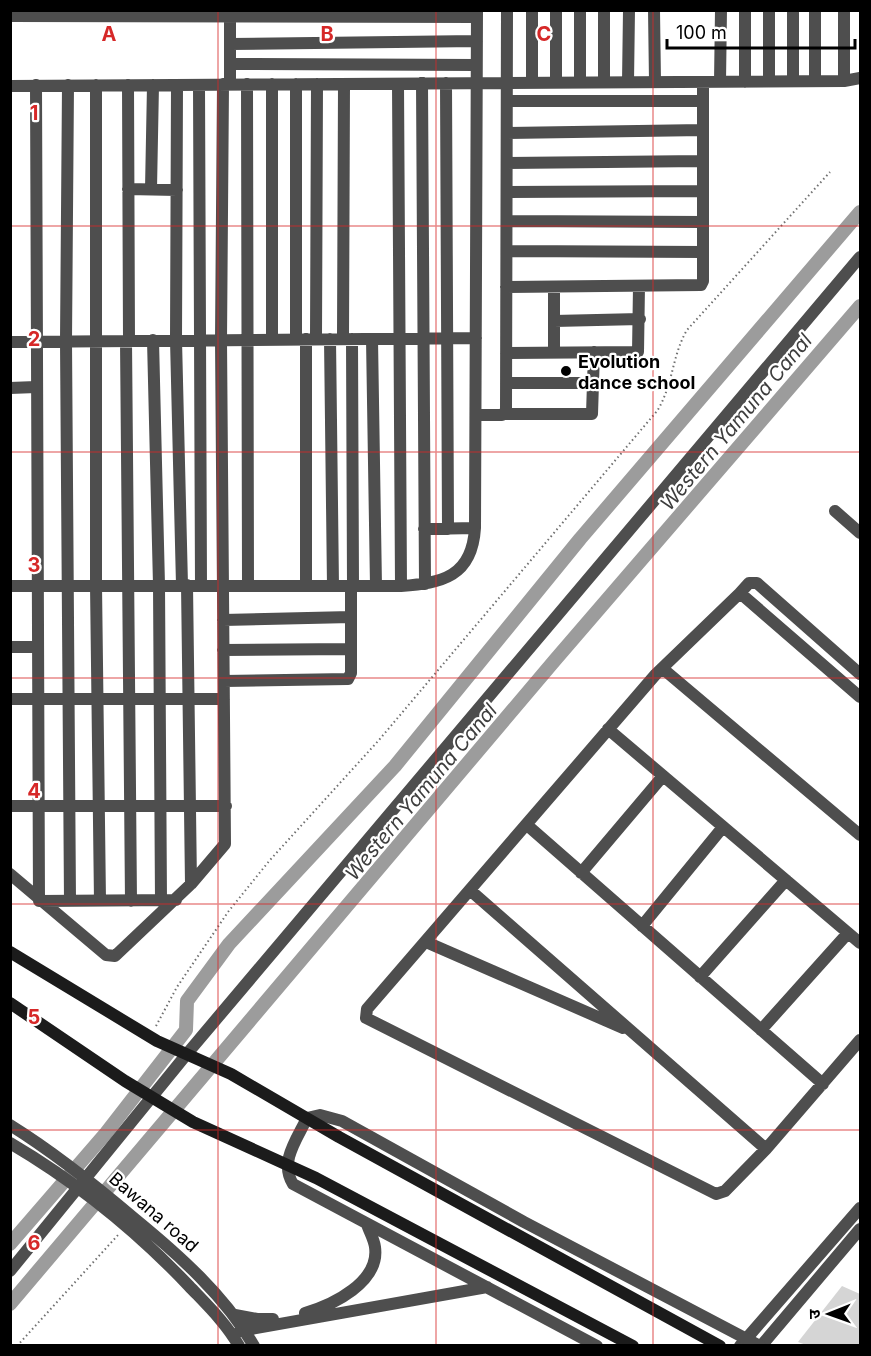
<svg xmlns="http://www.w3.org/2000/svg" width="871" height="1356" font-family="Inter,'Noto Sans Devanagari',sans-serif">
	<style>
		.green { fill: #d5d5d5 }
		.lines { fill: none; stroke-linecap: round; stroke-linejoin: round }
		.canal { stroke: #9c9c9c; stroke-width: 14 }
		.path { stroke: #707070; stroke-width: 2; stroke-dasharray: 1.5 3; stroke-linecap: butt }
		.minor { stroke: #4e4e4e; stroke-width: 12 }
		.tertiary { stroke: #4e4e4e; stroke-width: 12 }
		.secondary { stroke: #1b1b1b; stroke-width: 12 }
		.grid { fill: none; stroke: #d62828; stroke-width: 1.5; stroke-opacity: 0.55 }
		.poi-dot { fill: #000; stroke: #fff; stroke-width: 2 }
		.labels { text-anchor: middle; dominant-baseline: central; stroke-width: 4.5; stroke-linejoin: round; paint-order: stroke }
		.poi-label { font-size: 18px; font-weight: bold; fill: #000; stroke: #fff; text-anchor: start }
		.street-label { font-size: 18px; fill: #000; stroke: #fff }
		.water-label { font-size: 20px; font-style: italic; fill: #3d3d3d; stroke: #fff }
		.grid-label { font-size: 20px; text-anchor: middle; font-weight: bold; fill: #d62828; stroke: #fff; stroke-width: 4.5; stroke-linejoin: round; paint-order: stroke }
	</style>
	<rect width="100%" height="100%" fill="#fff"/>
	<path class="green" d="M842 1286 860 1294V1345H806L798 1342Z"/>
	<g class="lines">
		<path class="canal" d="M10 1244 106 1133 186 1030 187 1001 229 944 395 766 580 539 860 212
			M10 1304 555 660 860 306"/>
		<path class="path" d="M156 1026 177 987 228 912 270 860 379 740 657 411C673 386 672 355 687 330L830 172
			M17 1346 118 1235"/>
		<path class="minor" d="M654 10 655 82
			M815 10V81
			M844 10V81
			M230 12V84
			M10 16 477 17
			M230 44 477 41
			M230 64 476 65
			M769 81V10
			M793 81V10
			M580 82V10
			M604 82V10
			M628 82 629 10
			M720 82 721 10
			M745 82V10
			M422 83 425 584
			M446 83 448 529
			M532 83V10
			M556 83V10
			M247 84 248 585
			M272 84V339
			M398 84 401 586
			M36 85 39 901 176 900
			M68 85 66 341 70 901
			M96 85V585L100 901
			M128 85 129 341
			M177 85 176 340 182 585
			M199 85 201 585
			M10 86 844 81 860 78
			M507 101H703
			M507 133 703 130
			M507 163 703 161
			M128 189 177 190
			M151 189 153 85
			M507 192 703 191
			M507 221 703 222
			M507 251 703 252
			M506 287 701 285 703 281V82
			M554 287V353
			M554 321 640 319
			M296 339V84
			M306 339V586
			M316 339 317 84
			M330 339 333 586
			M343 339 344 84
			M352 339 353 586
			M372 339 376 586
			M153 340 159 585 161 901
			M126 341 131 901
			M10 342 476 338
			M506 353 638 352 639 286
			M506 383H594
			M10 388 36 387
			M504 414H592L594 352
			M476 415H502L506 411 507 10
			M835 511 860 533
			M424 529 475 528
			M187 585 191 884
			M10 586H401C442 583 472 577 475 528L477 10
			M740 593 656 674 367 1009 366 1018 716 1194 725 1191 766 1149 860 1040
			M223 620 351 617
			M10 647H38
			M223 650 351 649
			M662 668 860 835
			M860 674 757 583H749L740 593 860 697
			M224 681 348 679 351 673V586
			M10 699H224
			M608 729 860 943
			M10 806H226
			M527 825 823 1084
			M581 873 663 776
			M10 874 106 955 115 956 191 884 225 844 221 340 223 84
			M471 891 766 1149
			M642 926 723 827
			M426 942 623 1028
			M700 977 786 880
			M761 1030 848 933
			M186 1055 860 257
			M740 1346 860 1208
			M761 1346 860 1229"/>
		<path class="tertiary" d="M10 1125C55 1153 95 1185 135 1219 179 1255 225 1296 254 1346
			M10 1143C78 1183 135 1229 189 1286 207 1305 226 1323 239 1346
			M10 1271 186 1055
			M305 1313C333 1305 380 1282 375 1247 374 1239 369 1231 367 1224
			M235 1315 257 1319H273
			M240 1331 487 1287
			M597 1346 293 1184C279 1162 297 1139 307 1118L320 1115 342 1121 524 1222 760 1346"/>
		<path class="secondary" d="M10 952 157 1041 231 1074 339 1137 720 1346
			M10 1003 125 1081 193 1122 316 1178 633 1346"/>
	</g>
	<path class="grid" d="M218 10V1346M436 10V1346M653 10V1346M10 226H860M10 452H860M10 678H860M10 904H860M10 1130H860"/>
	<circle class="poi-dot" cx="566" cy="371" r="6"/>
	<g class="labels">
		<g class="poi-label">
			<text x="578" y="361">Evolution<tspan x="578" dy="21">dance school</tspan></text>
		</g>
		<g class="street-label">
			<text transform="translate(154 1212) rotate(41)">Bawana road</text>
		</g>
		<g class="water-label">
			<text transform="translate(736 422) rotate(-50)">Western Yamuna Canal</text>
			<text transform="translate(421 792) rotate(-50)">Western Yamuna Canal</text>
		</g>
	</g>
	<g class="grid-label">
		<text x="109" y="41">A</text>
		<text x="327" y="41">B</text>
		<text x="544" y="41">C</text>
		<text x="34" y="120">1</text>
		<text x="34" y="346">2</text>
		<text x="34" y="572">3</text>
		<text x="34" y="798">4</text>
		<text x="34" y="1024">5</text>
		<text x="34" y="1250">6</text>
	</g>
	<rect width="871" height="1356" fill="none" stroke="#000000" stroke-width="24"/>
	<g transform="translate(829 1314) rotate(269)" stroke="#ffffff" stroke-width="4.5" paint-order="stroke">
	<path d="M0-4.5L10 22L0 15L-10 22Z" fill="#000000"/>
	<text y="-9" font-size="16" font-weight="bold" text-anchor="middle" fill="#000000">उ</text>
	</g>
	<path d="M667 39v9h188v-9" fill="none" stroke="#000000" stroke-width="3"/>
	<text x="676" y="39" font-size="18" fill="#000000" stroke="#ffffff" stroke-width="4.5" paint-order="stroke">100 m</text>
</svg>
